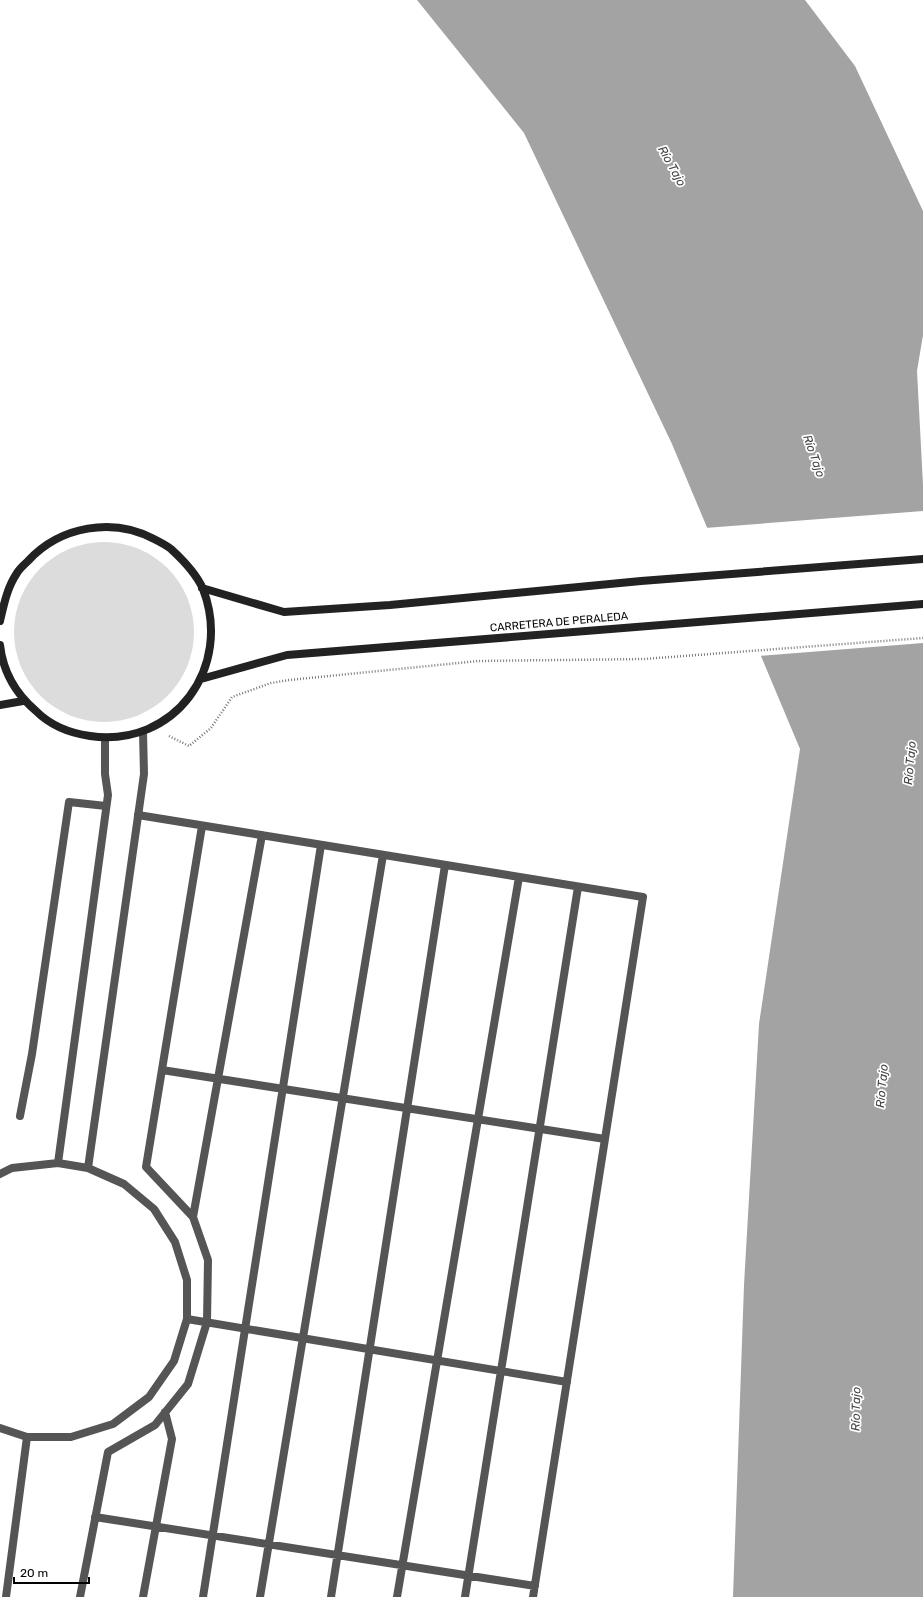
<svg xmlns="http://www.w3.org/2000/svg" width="923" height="1597" font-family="Rubik,sans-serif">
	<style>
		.green { fill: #dcdcdc }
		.water { fill: #a3a3a3 }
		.pier { fill: #fff }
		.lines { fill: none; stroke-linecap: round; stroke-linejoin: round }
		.path { stroke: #777; stroke-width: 2.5; stroke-dasharray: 1 2; stroke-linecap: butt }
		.lane { stroke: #555; stroke-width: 8 }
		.street { stroke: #555; stroke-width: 8 }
		.secondary { stroke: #222; stroke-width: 8 }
		.labels { text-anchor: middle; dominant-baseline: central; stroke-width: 3.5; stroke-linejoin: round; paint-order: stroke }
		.street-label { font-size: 11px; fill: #000; stroke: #fff }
		.water-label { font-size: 12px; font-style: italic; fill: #444; stroke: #fff }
	</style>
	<rect width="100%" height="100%" fill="#fff"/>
	<path class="green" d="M14 632a90 90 0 1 1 180 0a90 90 0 1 1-180 0Z"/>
	<path class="water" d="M417 0H805L855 66 923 211V335L917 371 923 485V1597H733L744 1285 759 1024 800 749 672 444 524 133Z"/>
	<path class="pier" d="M923 511V643L759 656 705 528Z"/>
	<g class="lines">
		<path class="path" d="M169 736 189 746 211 728 232 697 271 683 289 680 478 661 644 659 923 638"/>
		<path class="lane" d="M138 815 643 897 533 1597
			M162 1070 605 1139
			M20 1116 32 1054 69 802 106 806
			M193 1217 262 835
			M187 1319 567 1382
			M95 1517 535 1586
			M80 1597 108 1452 155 1425 188 1384 207 1322 208 1260 193 1217 146 1167 202 826
			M143 1597 172 1439 165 1412
			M203 1597 321 845
			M260 1597 383 855
			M331 1597 445 865
			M397 1597 519 877
			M465 1597 578 887"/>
		<path class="street" d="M58 1163 108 795 105 774V738
			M88 1168 144 774 143 732
			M0 1174 12 1168 58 1163 88 1168 124 1184 154 1209 175 1242 187 1280V1319L174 1361 149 1397 113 1424 71 1437H27L0 1428
			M6 1597 27 1437"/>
		<path class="secondary" d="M202 588 284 612 390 605 641 581 923 559
			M0 621C4 604 7 588 17 573 20 568 24 565 28 561 60 526 113 517 154 539 160 542 166 545 171 549 183 560 196 573 203 589 233 667 175 748 90 736 69 733 51 726 36 711 16 694 3 672 0 645
			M201 679 287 655 923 604
			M0 705 23 701"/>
	</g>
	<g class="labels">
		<g class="street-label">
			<text transform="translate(559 622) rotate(-5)">CARRETERA DE PERALEDA</text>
		</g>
		<g class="water-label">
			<text transform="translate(672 166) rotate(61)">Río Tajo</text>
			<text transform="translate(814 456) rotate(71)">Río Tajo</text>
			<text transform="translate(910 763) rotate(-85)">Río Tajo</text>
			<text transform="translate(882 1086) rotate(-85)">Río Tajo</text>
			<text transform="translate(856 1409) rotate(-89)">Río Tajo</text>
		</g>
	</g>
	<path d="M14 1577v6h75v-6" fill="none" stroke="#000000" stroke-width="2"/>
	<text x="20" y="1577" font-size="12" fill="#000000" stroke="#ffffff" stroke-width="3" paint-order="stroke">20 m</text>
</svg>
